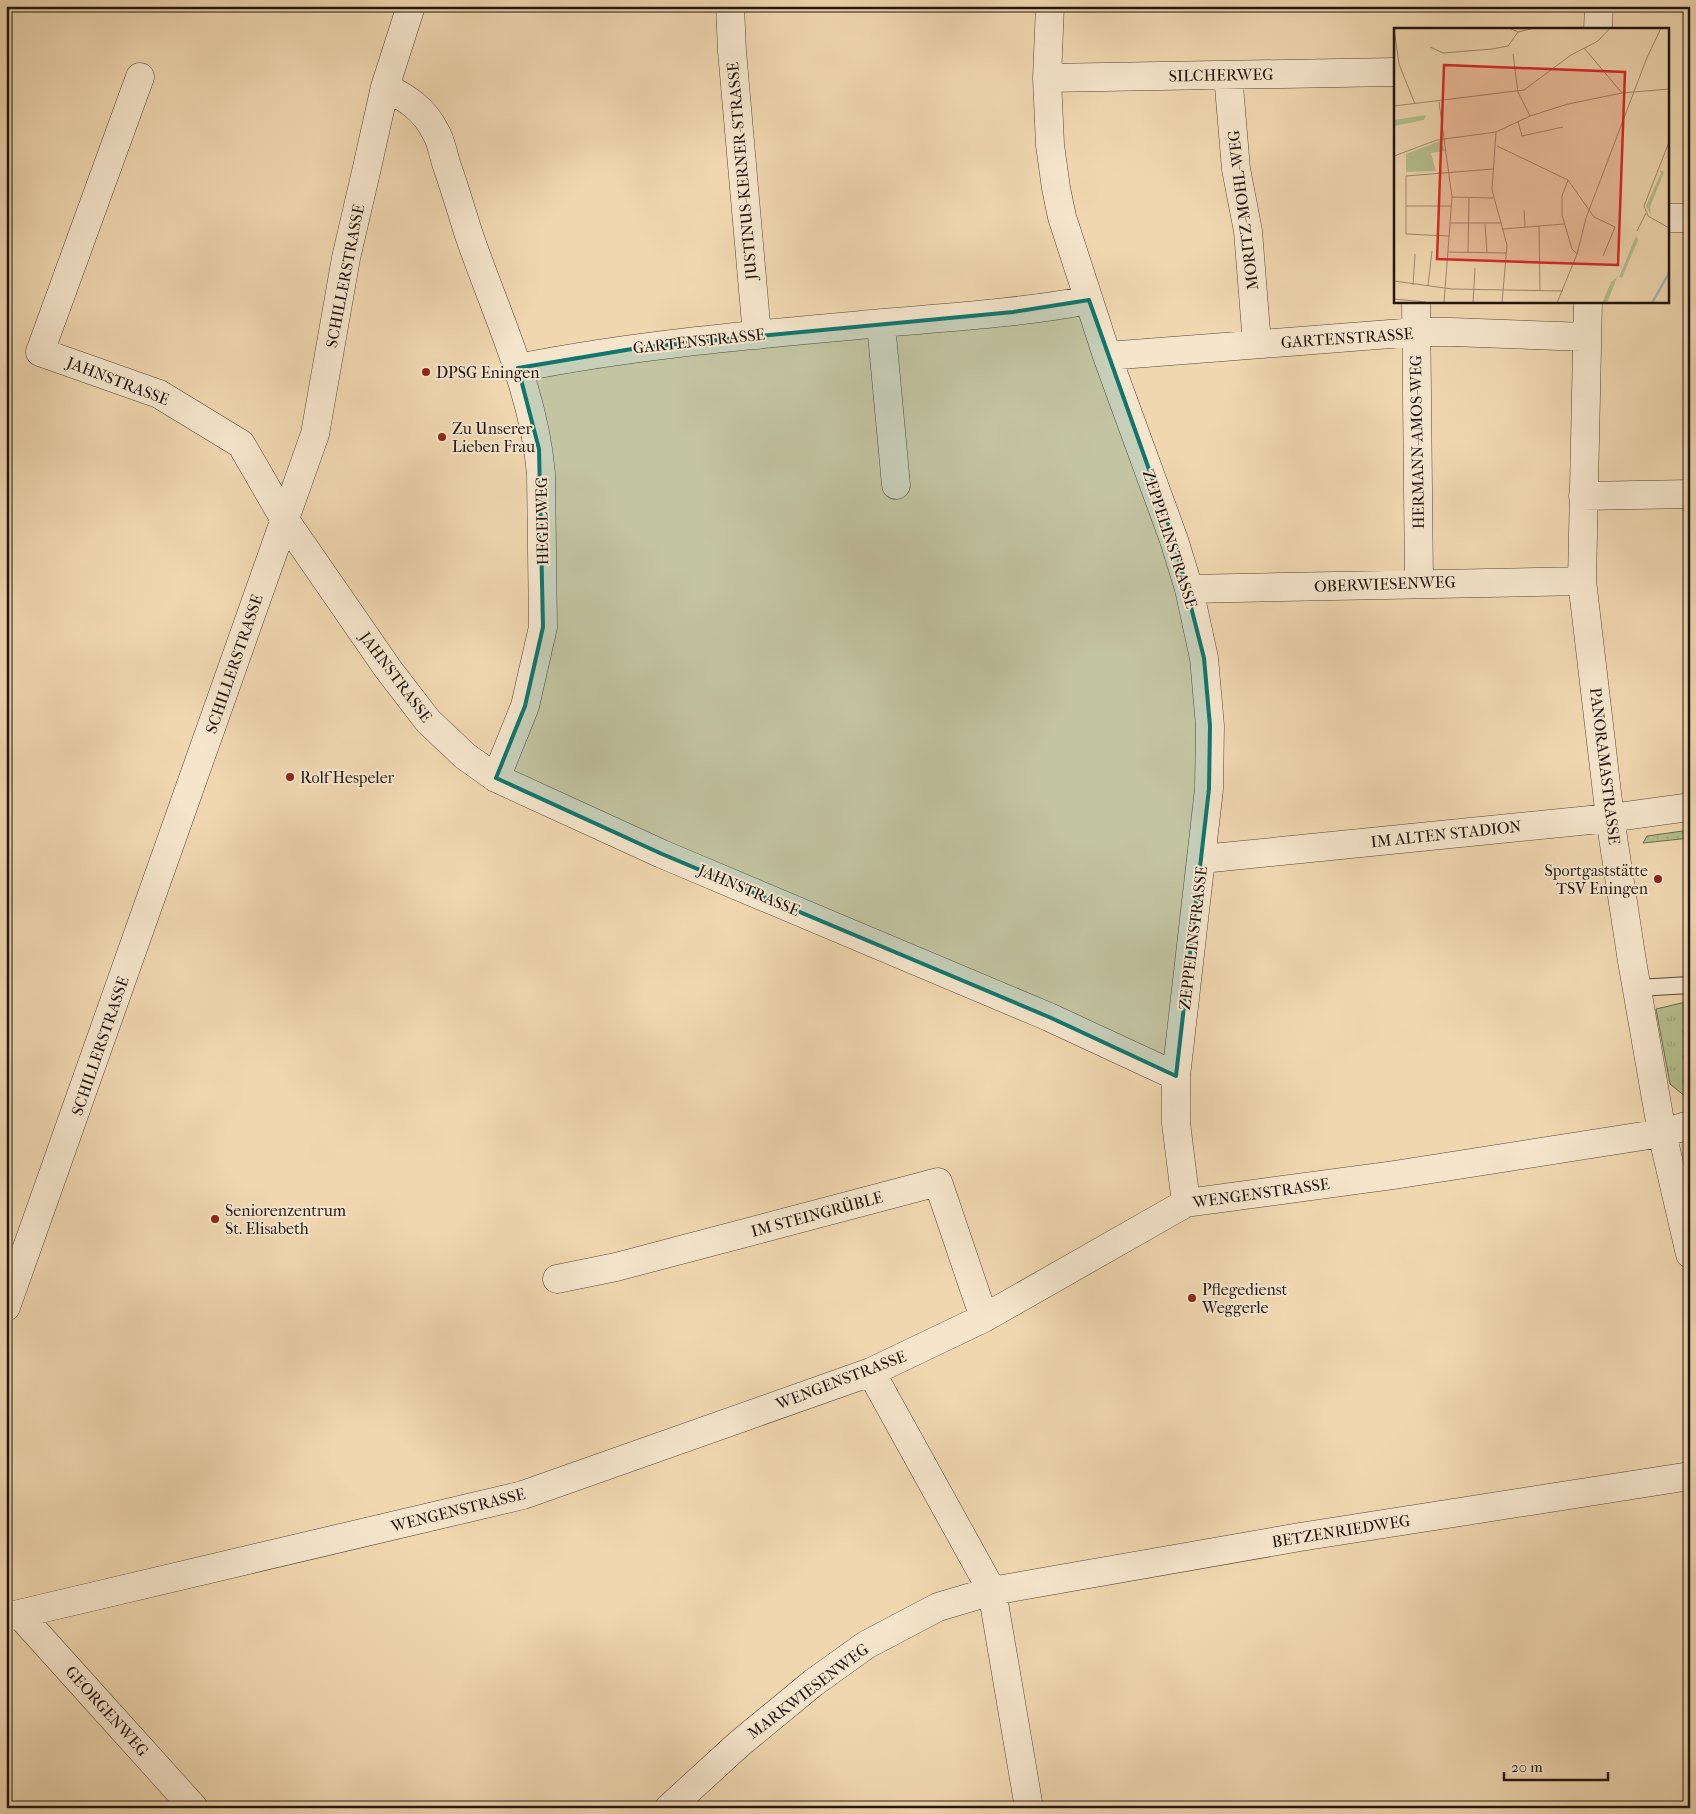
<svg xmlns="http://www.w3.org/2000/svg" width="1696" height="1814" font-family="'IM FELL French Canon',serif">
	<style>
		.grass { fill: url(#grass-dots); stroke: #6b6a4f }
		.park { fill: url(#park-tufts); stroke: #6b6a4f }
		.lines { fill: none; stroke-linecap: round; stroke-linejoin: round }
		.service-casing { stroke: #554638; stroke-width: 18 }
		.minor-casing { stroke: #554638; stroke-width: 29 }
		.service { stroke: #f5e5cc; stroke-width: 16 }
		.minor { stroke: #f5e5cc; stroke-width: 28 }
		.marked { fill: #0f766e; fill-opacity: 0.2; stroke: #0f766e; stroke-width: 4; stroke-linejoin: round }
		.poi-dot { fill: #8f2418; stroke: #f5e5cc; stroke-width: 2 }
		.labels { text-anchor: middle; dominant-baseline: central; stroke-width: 4; stroke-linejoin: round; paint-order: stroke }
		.street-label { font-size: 16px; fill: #211610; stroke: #f5e5cc }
		.poi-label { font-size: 16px; fill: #211610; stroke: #f5e5cc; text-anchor: start }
		.inset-river { fill: none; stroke: #9fb7b7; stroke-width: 2.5 }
		.inset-road { fill: none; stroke: #9d8a70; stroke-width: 1 }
		.view { fill: #d62828; fill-opacity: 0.15; stroke: #d62828; stroke-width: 2.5 }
		.inset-edge { fill: none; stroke: #211610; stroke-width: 2.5 }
	</style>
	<defs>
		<pattern id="grass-dots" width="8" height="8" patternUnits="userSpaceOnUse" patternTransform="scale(1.25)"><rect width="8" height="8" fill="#b5bf8e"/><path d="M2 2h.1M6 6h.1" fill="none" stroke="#9ba379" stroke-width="1.8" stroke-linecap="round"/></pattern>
		<pattern id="park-tufts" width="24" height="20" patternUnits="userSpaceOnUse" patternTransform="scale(1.25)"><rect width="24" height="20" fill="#b5bf8e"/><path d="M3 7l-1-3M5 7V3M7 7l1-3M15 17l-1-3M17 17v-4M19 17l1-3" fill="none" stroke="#9ba379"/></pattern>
	</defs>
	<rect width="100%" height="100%" fill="#f0d7b0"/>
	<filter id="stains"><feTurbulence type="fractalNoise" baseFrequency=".004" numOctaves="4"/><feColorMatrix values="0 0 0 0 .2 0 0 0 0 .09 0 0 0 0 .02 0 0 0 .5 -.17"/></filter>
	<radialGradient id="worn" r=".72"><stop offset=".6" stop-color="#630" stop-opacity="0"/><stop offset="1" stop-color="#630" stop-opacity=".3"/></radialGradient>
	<path class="grass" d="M1690 830V838L1643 843 1647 836Z"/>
	<path class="park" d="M1690 1001V1098L1686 1097 1670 1084 1656 1009Z"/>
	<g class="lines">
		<g class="service-casing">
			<path id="service" d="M1637 988 1690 985"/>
		</g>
		<g class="minor-casing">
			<path id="minor" d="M730 6 732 51 757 335
				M1050 6 1047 78 1050 145 1056 188 1062 217 1107 356 1174 540 1189 589 1204 658 1210 726 1209 789 1176 1076V1123L1186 1203
				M1598 29 1599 6
				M1228 75 1236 169 1248 231 1257 344
				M140 77 40 352 159 394 241 444 285 520 388 669 428 721 465 756 496 778 662 854 1049 1017 1176 1076
				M1047 78 1395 72
				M385 87C407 98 424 109 435 131 441 140 443 153 446 163 454 186 461 209 468 232 495 312 534 389 541 474L543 627 525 706 496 778
				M1667 218H1690
				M1416 301 1419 583
				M1588 301 1582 581 1610 818 1632 961 1662 1133 1690 1254
				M881 324 896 485
				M1107 356 1416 332H1452L1587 337
				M518 368C638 344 761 334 883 323 952 317 1021 313 1089 300
				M1583 496 1690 494
				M1189 589 1582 581
				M1202 859 1610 818 1690 807
				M557 1279 616 1267 938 1182 984 1318
				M6 1307 315 434 346 258 366 172 385 87 411 6
				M871 1372 992 1591 1029 1808
				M20 1615 194 1808
				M6 1617 523 1495 871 1372 984 1318 1186 1203 1394 1175 1662 1133 1690 1125
				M669 1808 739 1744 813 1683 866 1645 938 1607 992 1591 1300 1537 1690 1476"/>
		</g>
		<use href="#service" class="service"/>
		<use href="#minor" class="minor"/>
	</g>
	<path class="marked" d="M1089 300 1174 540 1204 658 1210 726 1209 789 1176 1076 1049 1017 662 854 496 778 525 706 543 627 539 449 518 368 644 347 1013 312Z"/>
	<g class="poi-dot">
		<circle cx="426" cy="372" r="5"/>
		<circle cx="442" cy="437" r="5"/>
		<circle cx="290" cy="777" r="5"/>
		<circle cx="1658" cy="879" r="5"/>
		<circle cx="215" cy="1219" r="5"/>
		<circle cx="1192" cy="1298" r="5"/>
	</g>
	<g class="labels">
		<g class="street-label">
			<text transform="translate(1221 75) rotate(-1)">SILCHERWEG</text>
			<text transform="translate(742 171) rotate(-95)">JUSTINUS-KERNER-STRASSE</text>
			<text transform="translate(1243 210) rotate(-97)">MORITZ-MOHL-WEG</text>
			<text transform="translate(345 276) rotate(-79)">SCHILLERSTRASSE</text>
			<text transform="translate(1347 338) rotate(-4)">GARTENSTRASSE</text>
			<text transform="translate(699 341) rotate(-6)">GARTENSTRASSE</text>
			<text transform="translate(118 381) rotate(21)">JAHNSTRASSE</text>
			<text transform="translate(1417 442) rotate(-91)">HERMANN-AMOS-WEG</text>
			<text transform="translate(542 521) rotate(-91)">HEGELWEG</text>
			<text transform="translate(1170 539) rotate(72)">ZEPPELINSTRASSE</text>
			<text transform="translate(1385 584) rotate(-2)">OBERWIESENWEG</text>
			<text transform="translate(234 664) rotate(-71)">SCHILLERSTRASSE</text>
			<text transform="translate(396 677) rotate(53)">JAHNSTRASSE</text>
			<text transform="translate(1605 766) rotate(83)">PANORAMASTRASSE</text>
			<text transform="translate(1446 834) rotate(-6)">IM ALTEN STADION</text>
			<text transform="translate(749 890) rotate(23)">JAHNSTRASSE</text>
			<text transform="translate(1193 938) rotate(-83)">ZEPPELINSTRASSE</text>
			<text transform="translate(100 1046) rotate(-71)">SCHILLERSTRASSE</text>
			<text transform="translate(1261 1193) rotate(-8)">WENGENSTRASSE</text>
			<text transform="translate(817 1214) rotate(-15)">IM STEINGRÜBLE</text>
			<text transform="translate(841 1380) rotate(-21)">WENGENSTRASSE</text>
			<text transform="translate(458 1510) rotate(-14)">WENGENSTRASSE</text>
			<text transform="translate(1341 1531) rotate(-9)">BETZENRIEDWEG</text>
			<text transform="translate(808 1691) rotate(-37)">MARKWIESENWEG</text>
			<text transform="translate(107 1711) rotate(48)">GEORGENWEG</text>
		</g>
		<g class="poi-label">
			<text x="436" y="372">DPSG Eningen</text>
			<text x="452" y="428">Zu Unserer<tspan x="452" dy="18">Lieben Frau</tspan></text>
			<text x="300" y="777">Rolf Hespeler</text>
			<text x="1648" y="870" text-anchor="end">Sportgaststätte<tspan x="1648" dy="18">TSV Eningen</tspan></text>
			<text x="225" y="1210">Seniorenzentrum<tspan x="225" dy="18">St. Elisabeth</tspan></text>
			<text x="1202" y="1289">Pflegedienst<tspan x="1202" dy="18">Weggerle</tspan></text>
		</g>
	</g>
	<g transform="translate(1394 28)">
		<rect width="275" height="275" fill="#f0d7b0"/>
		<path d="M32 87 30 92 0 98V92ZM265 142 270 144 256 179 257 187 252 178 267 145ZM241 204 213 275H208L217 254 223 249ZM242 208 244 212 228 250 225 249Z" fill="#b5bf8e"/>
		<path d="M46 113 51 123 37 125 42 143 12 144V126Z" fill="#b5bf8e"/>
		<path class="inset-river" d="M258 275 275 245"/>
		<path class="inset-road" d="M0 0 5 36 21 76M115 0 124 4 140 0M36 19 49 25 98 21 114 18 124 4M190 20 228 65M119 26 124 64 136 88M45 74 58 169 50 275M0 78 130 62 177 27 204 13 216 0M124 93 128 108 169 99M102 104 98 162 113 217 108 275M275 114 250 178 254 188 275 200M103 118 174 152 200 189 221 199 209 228M0 128 43 112 102 104 136 88 174 76 228 65 275 61M174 152 168 168V187L178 221 183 226M58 169 99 170M12 178H57M130 182 131 199M56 195H107M91 196 93 224M145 198 146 263M109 201 170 196M243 203 252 185M55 208 12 206V148L99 141M0 224V243M54 224 113 225M74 224 75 169M0 253 58 261 169 263M19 257 21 226M34 258 38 223M0 271 32 274M79 275 81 240M163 275 183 226 192 190 252 32 267 0"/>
		<path class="view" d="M50 37 231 44 224 237 43 231Z"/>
		<rect width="275" height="275" class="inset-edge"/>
	</g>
	<rect width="1696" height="1814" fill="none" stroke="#f0d7b0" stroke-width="25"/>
	<rect x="8" y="8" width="1681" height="1799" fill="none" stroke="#211610" stroke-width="2.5"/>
	<rect x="12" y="12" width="1671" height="1789" fill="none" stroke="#211610"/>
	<path d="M1504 1772v8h104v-8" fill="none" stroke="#211610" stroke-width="2.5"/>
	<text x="1511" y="1772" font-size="15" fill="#211610" stroke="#f5e5cc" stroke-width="4" paint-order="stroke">20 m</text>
	<rect width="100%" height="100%" filter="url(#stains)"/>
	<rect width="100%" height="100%" fill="url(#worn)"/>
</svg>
